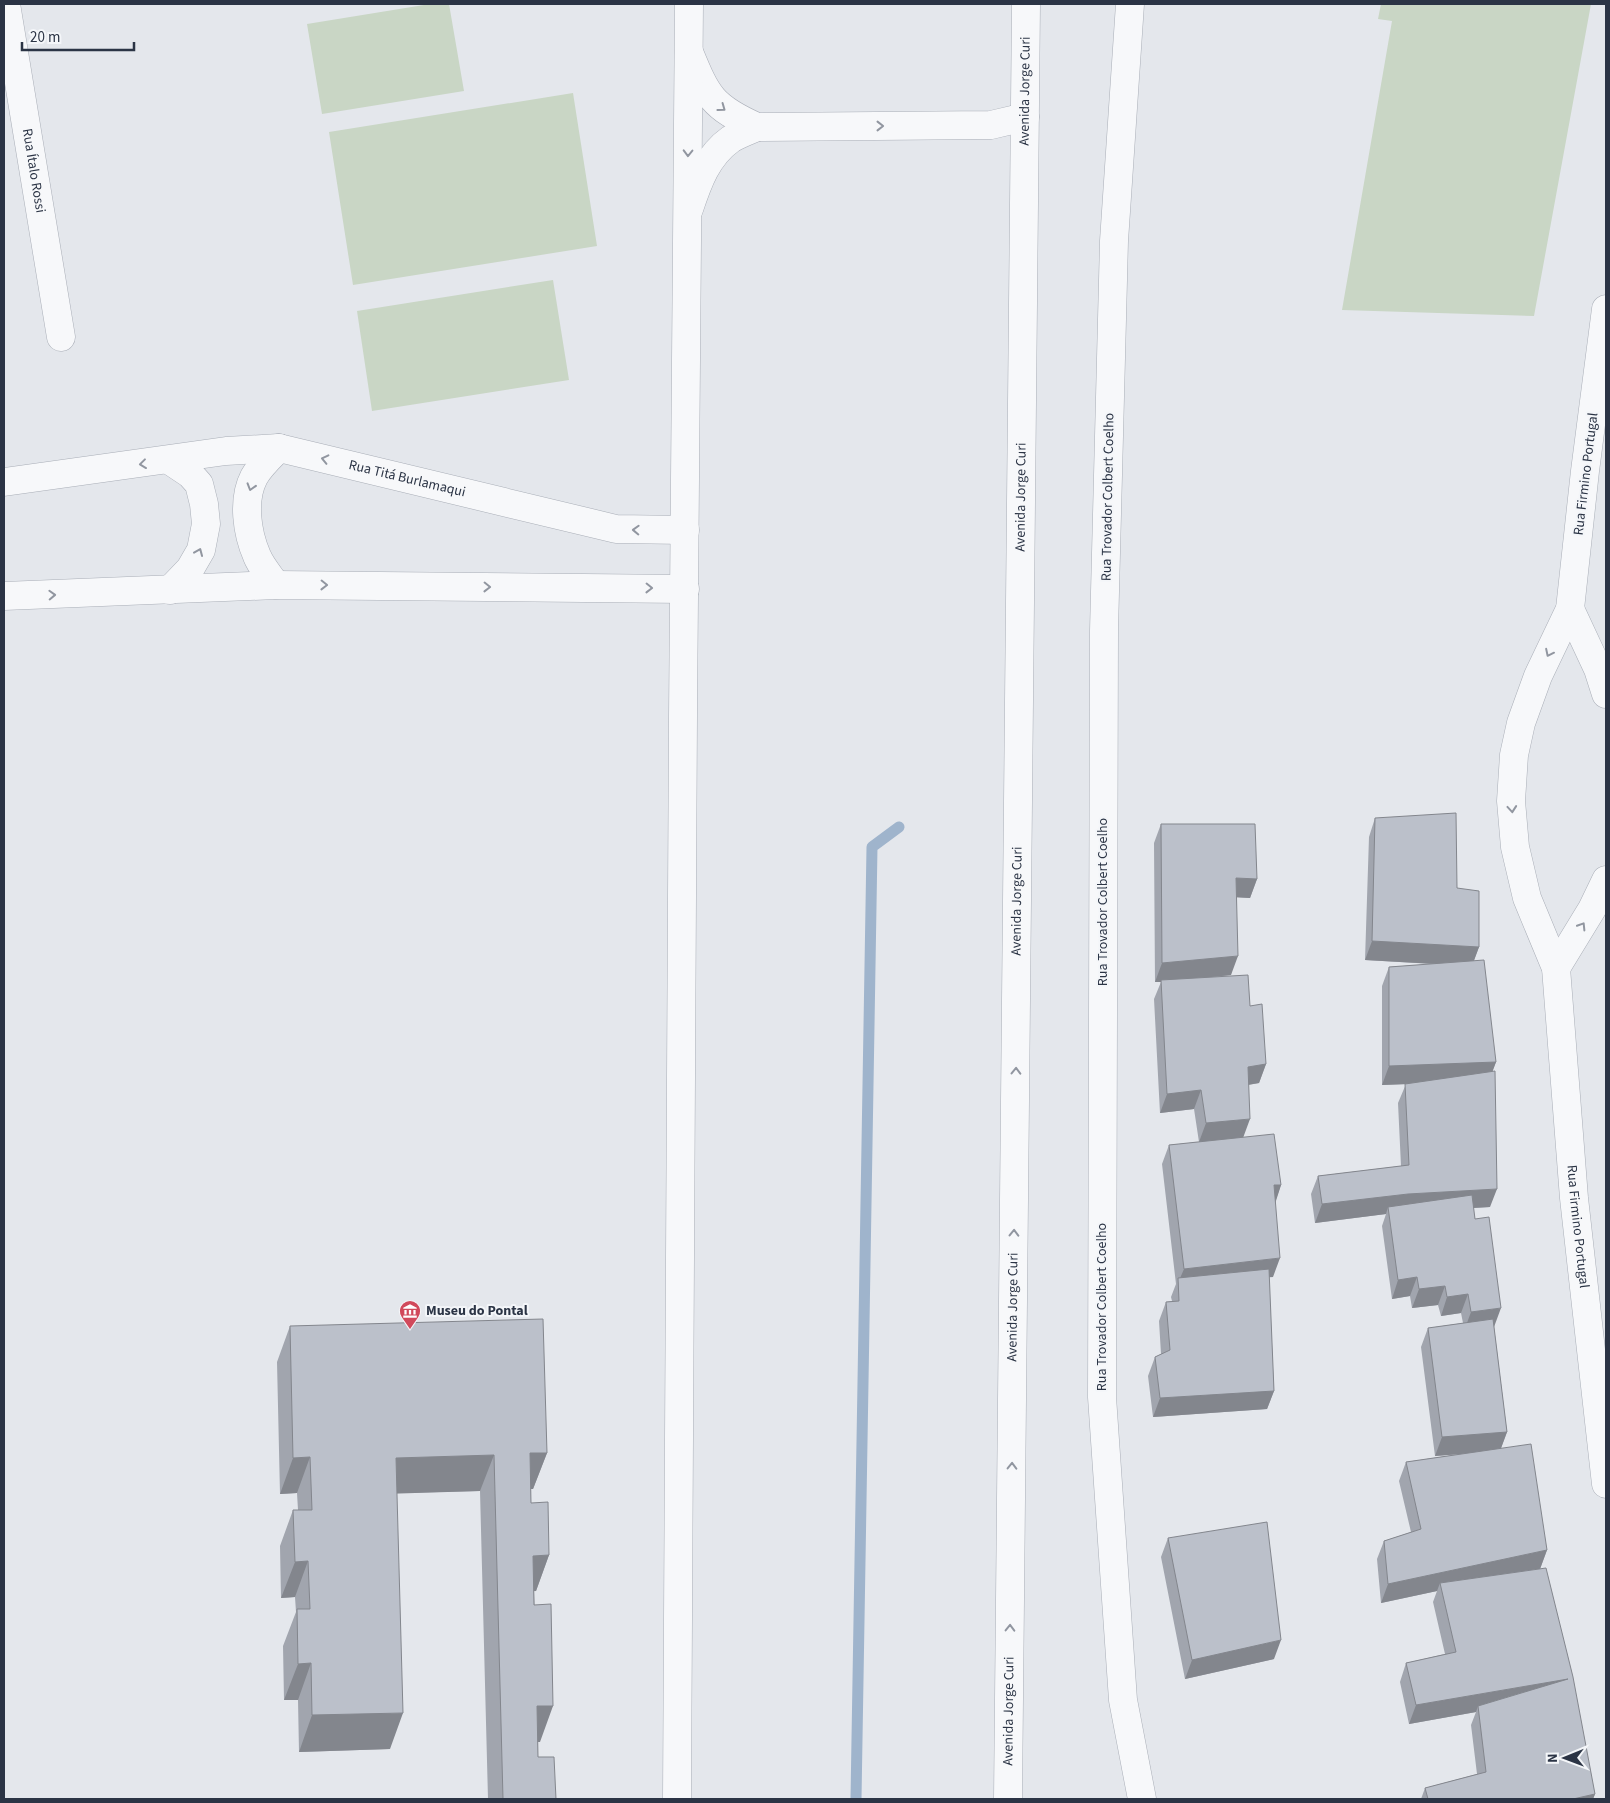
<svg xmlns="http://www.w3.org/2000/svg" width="1610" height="1803" font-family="'Source Sans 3',sans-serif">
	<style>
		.green { fill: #c9d6c5 }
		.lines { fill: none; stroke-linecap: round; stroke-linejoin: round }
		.stream { stroke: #9fb4cc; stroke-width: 11 }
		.minor-casing { stroke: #a9aeb7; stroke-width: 29 }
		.tertiary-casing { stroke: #a9aeb7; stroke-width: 29 }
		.minor { stroke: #f7f8fa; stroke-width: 28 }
		.tertiary { stroke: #f7f8fa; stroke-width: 28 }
		.wall { fill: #a1a5ae }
		.shaded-wall { fill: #83868d }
		.building { fill: #bbc0ca; stroke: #83868d }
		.oneway { stroke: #9196a0 }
		.labels { text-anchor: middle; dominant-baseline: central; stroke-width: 4; stroke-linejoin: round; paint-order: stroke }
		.street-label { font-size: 14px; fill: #2b3445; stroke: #f4f6f9 }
		.poi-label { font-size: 14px; font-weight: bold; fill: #2b3445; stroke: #f4f6f9; text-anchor: start }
	</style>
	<rect width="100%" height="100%" fill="#e4e7ec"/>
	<path class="green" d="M430 4H449L464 91 322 114 307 24Z
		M1381 4H1591L1534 316 1342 310 1392 21 1378 19Z
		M573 93 597 246 353 285 329 132Z
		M553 280 569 380 372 411 357 311Z"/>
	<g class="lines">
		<path class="stream" d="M856 1799 872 847 899 827"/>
		<g class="minor-casing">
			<g id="minor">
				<path id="s1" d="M6 4 61 337"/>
				<path d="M1130 4 1114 241 1104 631 1102 1397 1123 1700 1142 1799"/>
				<path d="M689 52C707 96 712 107 757 127L991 125 1025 117"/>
				<path d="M689 209C698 182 707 156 731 139 739 134 748 131 757 127"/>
				<path id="s2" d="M1606 309 1585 471 1570 609 1538 676 1521 723 1514 755 1511 801 1515 847 1527 898 1556 968 1574 1198 1606 1484"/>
				<path d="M169 460 190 474 199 484 204 504 206 524 201 550 190 569 170 590"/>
				<path id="s3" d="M4 482 226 451 279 448 616 529 685 530"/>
				<path d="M276 585C269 575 261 566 257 556 247 533 242 500 254 477 260 466 270 457 279 448"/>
				<path d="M4 596 276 585 685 589"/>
				<path d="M1570 609 1598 669 1606 694"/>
				<path d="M1556 968 1592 909 1606 880"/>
			</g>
		</g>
		<g class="tertiary-casing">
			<g id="tertiary">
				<path d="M677 1799 683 716 689 4"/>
				<path id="s4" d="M1008 1799 1026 4"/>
			</g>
		</g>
		<use href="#minor" class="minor"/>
		<use href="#tertiary" class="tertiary"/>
	</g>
	<path class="wall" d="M1375 818 1457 888 1479 947 1474 960 1496 1062 1492 1072 1490 1207 1473 1208 1494 1327 1507 1432 1501 1448 1547 1550 1540 1569 1595 1794 1593 1799H1421L1425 1788 1477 1774 1471 1725 1476 1712 1409 1724 1400 1682 1406 1663 1445 1654 1433 1602 1437 1591 1381 1603 1377 1559 1384 1541 1411 1532 1399 1481 1406 1462 1460 1454 1435 1456 1421 1347 1428 1328 1463 1323 1461 1313 1441 1316 1438 1305 1412 1308 1410 1296 1392 1299 1382 1226 1386 1214 1315 1223 1311 1194 1318 1176 1401 1166 1398 1103 1406 1084 1382 1085V986L1389 967 1433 964 1365 960 1369 837Z
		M1161 824 1257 879 1250 898 1237 897 1231 975 1216 977 1250 1006 1266 1064 1259 1083 1248 1085 1243 1137 1281 1185 1275 1202 1273 1277H1269L1274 1391 1267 1409 1153 1417 1148 1376 1155 1357 1161 1354 1159 1321 1166 1302 1172 1301 1171 1297 1176 1284 1162 1164 1169 1145 1199 1142 1194 1109 1160 1113 1154 999 1161 982H1155L1154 843Z
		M290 1326 547 1453 533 1489H531V1503L549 1555 536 1591H534L540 1742H538V1757L556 1799H488L480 1491 397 1493 390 1749 299 1752 298 1700H284L283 1646 296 1612 295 1597 281 1598 280 1546 293 1510H298L297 1493 280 1494 277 1362Z
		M1168 1538 1274 1659 1185 1679 1161 1557Z"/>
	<path class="shaded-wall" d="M1236 878 1257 879 1250 898 1229 897Z
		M1372 941 1479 947 1472 966 1365 960Z
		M1238 956 1231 975 1161 982V980V982H1155L1162 963Z
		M1496 1062 1489 1081 1382 1085 1389 1066Z
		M1266 1064 1259 1083 1241 1086 1248 1067Z
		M1201 1090 1194 1109 1160 1113 1167 1094Z
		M1250 1119 1243 1138 1199 1142 1206 1123Z
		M1274 1185H1281L1275 1204Z
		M1497 1189 1490 1207 1401 1212 1388 1207 1386 1214 1315 1223 1322 1204 1408 1194Z
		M1280 1258 1273 1277 1179 1287 1178 1283 1184 1269Z
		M1417 1277 1410 1296 1392 1299 1398 1280Z
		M1445 1286 1438 1305 1412 1308 1419 1289Z
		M1468 1294 1461 1313 1441 1316 1447 1297Z
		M1501 1308 1494 1327 1464 1331 1471 1312Z
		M1274 1391 1267 1409 1153 1417 1160 1398Z
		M1507 1432 1500 1451 1435 1456 1442 1437Z
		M530 1453H547L533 1489H517Z
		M494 1455 480 1491 383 1494 396 1458Z
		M310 1457 297 1493 280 1494 293 1458Z
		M1547 1550 1540 1569 1440 1583 1437 1591 1381 1603 1388 1584Z
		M549 1555 536 1591 520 1592 533 1556Z
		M308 1561 295 1597 281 1598 295 1562Z
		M1281 1640 1274 1659 1185 1679 1192 1660Z
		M311 1663 298 1700H284L298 1664Z
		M1568 1679 1478 1706 1476 1712 1409 1724 1416 1705Z
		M537 1706H553L540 1742H523Z
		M403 1713 390 1749 299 1752 312 1715Z
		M1595 1794 1593 1799H1573Z"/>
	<path class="building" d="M1456 813 1457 888 1479 891V947L1372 941 1375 818Z
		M1161 824H1255L1257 879 1236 878 1238 956 1162 963Z
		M1484 960 1496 1062 1389 1066V967Z
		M1248 975 1250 1006 1262 1004 1266 1064 1248 1067 1250 1119 1206 1123 1201 1090 1167 1094 1161 980Z
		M1495 1071 1497 1189 1408 1194 1322 1204 1318 1176 1409 1165 1405 1084Z
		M1274 1134 1281 1185H1274L1280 1258 1184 1269 1169 1145Z
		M1472 1195 1475 1219 1489 1217 1501 1308 1471 1312 1468 1294 1447 1297 1445 1286 1419 1289 1417 1277 1398 1280 1388 1207Z
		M1269 1269 1274 1391 1160 1398 1155 1357 1170 1350 1166 1302 1179 1301 1178 1278Z
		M543 1319 547 1453H530L531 1503 548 1502 549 1555 533 1556 534 1605 551 1604 553 1706H537L538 1757H554L556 1799H503L494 1455 396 1458 403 1713 312 1715 311 1663 298 1664 297 1609H310L308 1561 295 1562 293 1510H312L310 1457 293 1458 290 1326Z
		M1493 1319 1507 1432 1442 1437 1428 1328Z
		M1531 1444 1547 1550 1388 1584 1384 1541 1421 1529 1406 1462Z
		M1267 1522 1281 1640 1192 1660 1168 1538Z
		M1546 1568 1573 1677 1595 1794 1573 1799H1428L1425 1788 1486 1772 1478 1706 1568 1679 1416 1705 1406 1663 1456 1652 1440 1583Z"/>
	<defs><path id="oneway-chevron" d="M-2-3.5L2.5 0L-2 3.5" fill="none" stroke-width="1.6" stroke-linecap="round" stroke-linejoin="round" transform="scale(1.25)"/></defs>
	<g class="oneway">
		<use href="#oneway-chevron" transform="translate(722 108) rotate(36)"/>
		<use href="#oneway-chevron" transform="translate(880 126)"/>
		<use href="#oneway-chevron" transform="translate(688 153) rotate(91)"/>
		<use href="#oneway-chevron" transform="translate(325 459) rotate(-167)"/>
		<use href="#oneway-chevron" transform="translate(143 464) rotate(173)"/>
		<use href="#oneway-chevron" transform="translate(251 487) rotate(107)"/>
		<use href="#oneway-chevron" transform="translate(636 530) rotate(-178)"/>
		<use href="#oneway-chevron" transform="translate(199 552) rotate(-67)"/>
		<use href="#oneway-chevron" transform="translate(324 585) rotate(1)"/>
		<use href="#oneway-chevron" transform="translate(487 587) rotate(1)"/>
		<use href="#oneway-chevron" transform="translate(649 588) rotate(1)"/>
		<use href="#oneway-chevron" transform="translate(52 595) rotate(-2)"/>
		<use href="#oneway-chevron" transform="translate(1549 653) rotate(116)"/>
		<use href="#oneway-chevron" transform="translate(1512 809) rotate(85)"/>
		<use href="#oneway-chevron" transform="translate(1582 926) rotate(-58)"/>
		<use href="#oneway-chevron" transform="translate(1016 1071) rotate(-89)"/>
		<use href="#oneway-chevron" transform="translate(1014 1233) rotate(-89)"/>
		<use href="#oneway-chevron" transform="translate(1012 1466) rotate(-89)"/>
		<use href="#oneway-chevron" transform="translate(1010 1628) rotate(-89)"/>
	</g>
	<defs>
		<g id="museum-pin" transform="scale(1.125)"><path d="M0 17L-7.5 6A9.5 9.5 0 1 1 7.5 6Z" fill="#d1495b" stroke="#f4f6f9"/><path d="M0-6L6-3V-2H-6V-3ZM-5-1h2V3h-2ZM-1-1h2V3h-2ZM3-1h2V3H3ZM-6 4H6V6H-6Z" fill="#fff"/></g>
	</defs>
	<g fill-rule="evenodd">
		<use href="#museum-pin" x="410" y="1311"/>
	</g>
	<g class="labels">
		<g class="street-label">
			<text stroke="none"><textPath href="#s4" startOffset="1708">Avenida Jorge Curi</textPath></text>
			<text stroke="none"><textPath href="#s1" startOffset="169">Rua Ítalo Rossi</textPath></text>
			<text transform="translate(1586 474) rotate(-83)">Rua Firmino Portugal</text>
			<text stroke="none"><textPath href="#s3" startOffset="409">Rua Titá Burlamaqui</textPath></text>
			<text stroke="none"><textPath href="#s4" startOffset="1302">Avenida Jorge Curi</textPath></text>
			<text transform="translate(1108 497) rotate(-89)">Rua Trovador Colbert Coelho</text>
			<text stroke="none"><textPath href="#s4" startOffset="898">Avenida Jorge Curi</textPath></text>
			<text transform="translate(1103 902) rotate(-90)">Rua Trovador Colbert Coelho</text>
			<text stroke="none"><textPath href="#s2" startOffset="939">Rua Firmino Portugal</textPath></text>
			<text stroke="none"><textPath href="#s4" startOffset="492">Avenida Jorge Curi</textPath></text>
			<text transform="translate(1102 1307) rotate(-90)">Rua Trovador Colbert Coelho</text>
			<text stroke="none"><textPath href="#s4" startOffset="88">Avenida Jorge Curi</textPath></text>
		</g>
		<g class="poi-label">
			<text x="426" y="1311">Museu do Pontal</text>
		</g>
	</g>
	<rect width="1610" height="1803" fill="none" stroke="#2b3445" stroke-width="10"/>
	<g transform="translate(1565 1758) rotate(269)" stroke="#f4f6f9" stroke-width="4" paint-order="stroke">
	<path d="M0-4L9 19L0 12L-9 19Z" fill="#2b3445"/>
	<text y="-8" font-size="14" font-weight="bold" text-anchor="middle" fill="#2b3445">N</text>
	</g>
	<path d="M22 42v8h112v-8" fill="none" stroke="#2b3445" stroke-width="2.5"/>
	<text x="30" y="42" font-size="15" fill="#2b3445" stroke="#f4f6f9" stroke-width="4" paint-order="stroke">20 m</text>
</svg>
